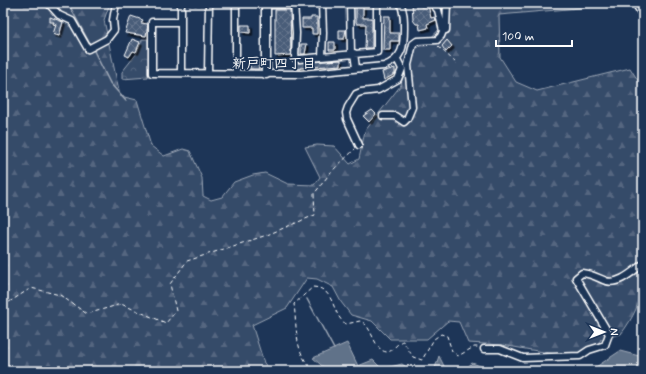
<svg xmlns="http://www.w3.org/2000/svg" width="646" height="374" font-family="Mynerve,'Klee One',sans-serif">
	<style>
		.forest { fill: url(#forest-firs); stroke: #9aa5b4 }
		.park { fill: url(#park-crowns); stroke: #9aa5b4 }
		.water { fill: #617289; stroke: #a0aab8 }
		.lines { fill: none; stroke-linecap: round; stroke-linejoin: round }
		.stream { stroke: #a0aab8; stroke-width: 1.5 }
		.building { fill: url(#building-cross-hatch); stroke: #fff; filter: url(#shadow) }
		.street-casing { stroke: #fff; stroke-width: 9 }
		.secondary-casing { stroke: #fff; stroke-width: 11 }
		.highway-casing { stroke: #fff; stroke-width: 14 }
		.path { stroke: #fff; stroke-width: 1; stroke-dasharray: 4 3; stroke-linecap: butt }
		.street { stroke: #1d3557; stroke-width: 6 }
		.secondary { stroke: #1d3557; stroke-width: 8 }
		.highway { stroke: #1d3557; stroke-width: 11 }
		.labels { text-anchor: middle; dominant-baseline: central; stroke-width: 3.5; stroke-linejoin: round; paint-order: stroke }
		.neighbourhood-label { font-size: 14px; font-weight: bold; fill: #fff; stroke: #1d3557 }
	</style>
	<defs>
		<pattern id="forest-firs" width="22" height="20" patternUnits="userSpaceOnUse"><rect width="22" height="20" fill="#364b69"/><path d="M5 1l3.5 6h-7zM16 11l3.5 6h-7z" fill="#546680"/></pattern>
		<pattern id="park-crowns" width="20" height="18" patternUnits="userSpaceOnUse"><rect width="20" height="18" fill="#364b69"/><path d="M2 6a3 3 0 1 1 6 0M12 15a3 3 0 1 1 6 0" fill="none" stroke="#546680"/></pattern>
		<pattern id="building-cross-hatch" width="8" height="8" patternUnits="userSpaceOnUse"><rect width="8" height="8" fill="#4a5d79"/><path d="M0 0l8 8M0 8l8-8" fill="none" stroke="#65758d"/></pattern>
		<filter id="shadow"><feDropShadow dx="2.5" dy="2.5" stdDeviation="0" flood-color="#0009"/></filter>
	</defs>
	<rect width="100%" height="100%" fill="#1d3557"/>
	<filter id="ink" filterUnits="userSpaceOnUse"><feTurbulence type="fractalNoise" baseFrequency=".025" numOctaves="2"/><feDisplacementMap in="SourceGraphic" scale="8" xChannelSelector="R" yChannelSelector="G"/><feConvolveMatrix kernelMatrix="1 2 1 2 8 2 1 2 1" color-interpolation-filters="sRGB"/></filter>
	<g filter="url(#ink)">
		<path class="forest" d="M3 3H110L104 20 120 96 137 100 151 146 164 156 183 149 190 151 202 178 203 196 211 200 222 197 234 182 253 175 265 173 288 184 314 185 320 177 305 147 317 145 334 146 350 164 359 159 365 131 401 85 406 55 428 41 446 22 443 3H588L591 7 499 15 500 57 516 82 537 91 630 68 643 88V285C636 291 639 301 636 309 632 318 627 326 621 334L601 339 596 349 567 356 502 345 468 343 459 322 448 321 427 339H390L372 321 351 315 341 302 333 287 317 279 307 278 287 308 252 325 264 363 271 371H3Z"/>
		<path class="park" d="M142 39H148V77L122 79V72L137 53Z"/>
		<path class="water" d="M347 343 358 366 373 360 382 369 402 364 412 371H328L313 358Z
			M620 351 643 357V371H579L593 369Z
			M439 356 445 368 459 371H431L435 368Z
			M472 363 494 371H463Z"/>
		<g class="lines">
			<path class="stream" d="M68 3 91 46
				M93 49 110 83 126 101
				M307 299 334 349"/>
		</g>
		<path class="building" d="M412 3H420L421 7 428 5 431 18 435 17 436 20 427 24 428 28 420 30 419 24H416L413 20Z
			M356 6H363V18H372V48H365L366 24H357L356 22Z
			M275 10H290L291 55 275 56Z
			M131 16 143 20 141 23 148 24 146 36 125 33Z
			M384 16H390V33H399V41H390V50H383Z
			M50 17 63 22 59 36 53 34 56 25 53 24 54 22H50Z
			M311 17H317V34H312V28H302V19H311Z
			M241 25H250V33L241 32Z
			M339 30H346L344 39H339Z
			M132 39 140 42 136 52 133 51 129 57 125 55Z
			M447 40 452 46 446 52 442 46Z
			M329 42H335V50H329Z
			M301 44H307L305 54H301Z
			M341 60V65L300 68V69L294 68 295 63Z
			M250 61H259V69H250Z
			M395 68V74L384 80 382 72Z
			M372 110 376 114 369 122 363 116Z"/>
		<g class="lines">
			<g class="street-casing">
				<path id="street" d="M48 3 59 15 72 21 88 49 107 39 114 30 113 20 116 3
					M294 3 296 33 295 58 299 59 377 52V3
					M322 3 323 33 322 57
					M350 3 351 53
					M266 5H294
					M181 22H152V73L301 74 384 66C403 59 404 46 404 28 404 19 404 11 400 3
					M443 31 446 30 447 3
					M354 53 356 68
					M181 73V3
					M208 73 209 3
					M236 74V3
					M383 116H395L404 122 407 119 412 107 408 65 413 44 417 41 437 40 441 36 443 31 438 10 432 3
					M359 145 347 119 346 113 348 107 356 94 361 92 378 90 398 79 402 69 397 59
					M484 349H500L523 358 580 356 589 350 605 345 609 334 576 278 582 273C592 274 598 278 606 281 619 285 633 271 643 264"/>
			</g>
			<g class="secondary-casing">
				<path id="secondary" d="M266 74V3"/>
			</g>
			<g class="highway-casing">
				<path id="highway" d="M638 3 643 11"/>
			</g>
			<path class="path" d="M187 5H203
				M215 5H231
				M243 5H259
				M301 5 317 6
				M329 6H345
				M438 46 457 64
				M3 306 31 288 60 295 87 314 121 304 166 323 176 311 170 284 187 261 267 235 315 215 314 194 331 172 355 149
				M315 371C294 356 297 327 294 304L313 287C336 288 331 315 346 324L360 321C373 325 373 351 387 352 393 352 397 342 403 341L413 357 422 360 434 339 441 334 447 336 452 351 458 356 474 347H478"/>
			<use href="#street" class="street"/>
			<use href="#secondary" class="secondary"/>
			<use href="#highway" class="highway"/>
		</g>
	</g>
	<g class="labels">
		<g class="neighbourhood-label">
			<text x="274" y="64">新戸町四丁目</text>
		</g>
	</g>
	<rect width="646" height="374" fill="none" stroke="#1d3557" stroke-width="16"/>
	<rect x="8" y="8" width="630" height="358" fill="none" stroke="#fff" stroke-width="1.5" filter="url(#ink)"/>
	<g transform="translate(604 332) rotate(90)" stroke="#1d3557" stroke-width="3" paint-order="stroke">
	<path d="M0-3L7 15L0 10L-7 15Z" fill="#ffffff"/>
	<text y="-6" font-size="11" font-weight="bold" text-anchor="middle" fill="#ffffff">N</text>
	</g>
	<path d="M496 40v6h76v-6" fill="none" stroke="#ffffff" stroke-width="2"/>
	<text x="502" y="40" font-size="12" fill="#ffffff" stroke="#1d3557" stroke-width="3" paint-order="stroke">100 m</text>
</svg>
